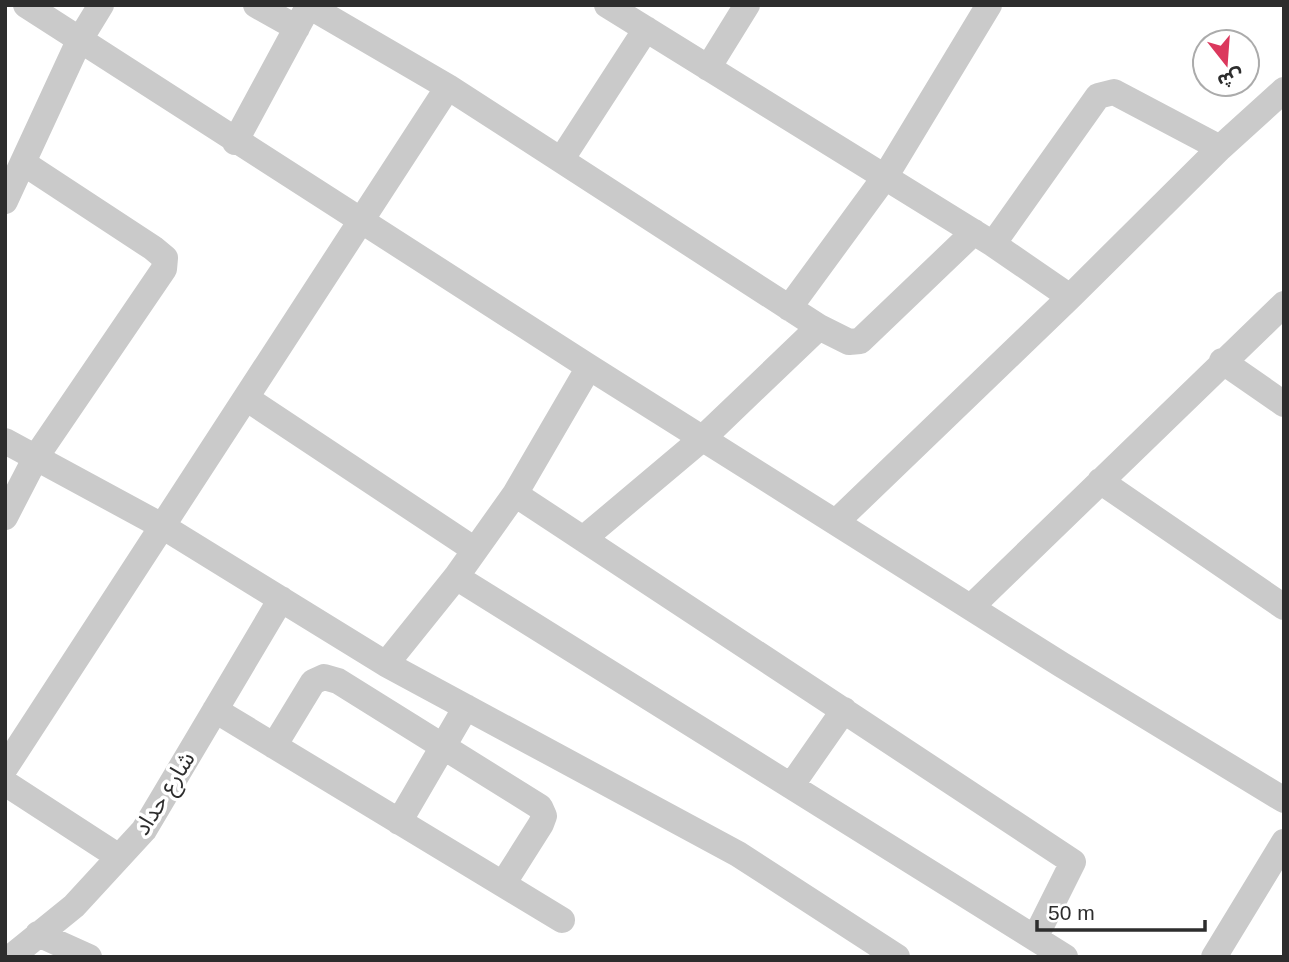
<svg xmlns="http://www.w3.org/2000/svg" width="1289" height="962" font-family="Helvetica,'Noto Sans Arabic',sans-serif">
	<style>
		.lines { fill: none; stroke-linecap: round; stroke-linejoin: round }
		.minor { stroke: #cacaca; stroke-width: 26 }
		.labels { text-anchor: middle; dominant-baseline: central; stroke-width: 7; stroke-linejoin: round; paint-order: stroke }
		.street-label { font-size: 23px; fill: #2d2d2d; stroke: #fff }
	</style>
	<rect width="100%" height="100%" fill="#fff"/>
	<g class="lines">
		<path class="minor" d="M26 5 589 367 1062 665 1284 800
			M256 5 297 28
			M607 5 993 244 1070 297
			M309 6 448 87 819 327 849 342 860 341 974 232
			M708 68 747 5
			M235 142 309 5
			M561 160 646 29
			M5 201 79 41 101 5
			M993 244 1098 96 1114 92 1220 148
			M789 308 885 177 989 5
			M1222 361 1284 404
			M246 398 475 550
			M5 441 162 526 386 664 738 854 897 957
			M1100 481 1284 607
			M515 494 1073 862 1035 938
			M5 517 36 457 164 269 165 258 153 248 25 164
			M836 522 1070 297 1220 148 1284 90
			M583 539 703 438 819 327
			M456 577 1065 957
			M971 607 1284 304
			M386 664 456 577 515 494 589 367
			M215 710 562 920
			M274 746 313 682 324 677 338 681 540 807 544 816 541 824 503 884
			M5 768 448 87
			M5 783 119 857
			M791 786 844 710
			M399 822 466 707
			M38 934 89 957
			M11 957 74 906 144 830 281 599
			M1214 957 1284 842"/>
	</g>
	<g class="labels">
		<g class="street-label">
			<text transform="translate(164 793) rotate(-58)">شارع حداد</text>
		</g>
	</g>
	<rect width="1289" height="962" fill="none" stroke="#2d2d2d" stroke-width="14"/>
	<g transform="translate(1226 63) rotate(163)"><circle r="33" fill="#ffffff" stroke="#ababab" stroke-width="2"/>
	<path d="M0-5L12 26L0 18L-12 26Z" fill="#db385d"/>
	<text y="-10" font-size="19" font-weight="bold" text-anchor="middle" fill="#2d2d2d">ش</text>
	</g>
	<path d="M1037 920v10h168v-10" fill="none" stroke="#2d2d2d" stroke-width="3.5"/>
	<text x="1048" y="920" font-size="21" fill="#2d2d2d" stroke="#ffffff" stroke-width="5" paint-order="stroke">50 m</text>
</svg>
